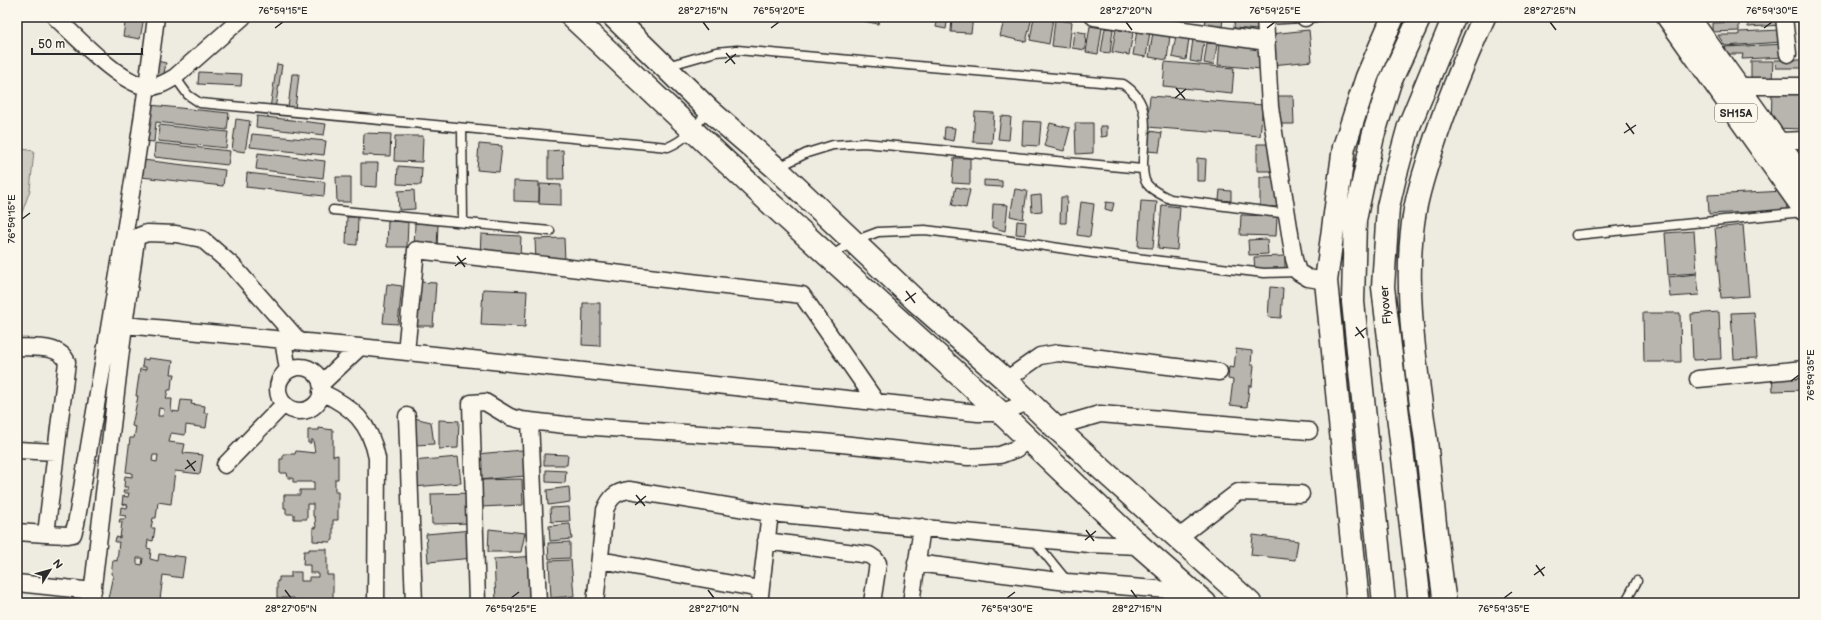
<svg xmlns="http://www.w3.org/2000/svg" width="1821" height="620" font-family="'Balsamiq Sans',sans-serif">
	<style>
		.green { fill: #cecbc2; stroke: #7c7b76 }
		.building { fill: #b8b5ae; stroke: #2b2b2b; fill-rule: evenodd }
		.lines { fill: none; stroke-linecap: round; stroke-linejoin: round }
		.lane-casing { stroke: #2b2b2b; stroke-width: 11 }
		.street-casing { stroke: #2b2b2b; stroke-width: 19 }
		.secondary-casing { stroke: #2b2b2b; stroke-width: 25 }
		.primary-casing { stroke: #2b2b2b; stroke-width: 25 }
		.lane { stroke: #fbf7ec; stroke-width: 8 }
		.street { stroke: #fbf7ec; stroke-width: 16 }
		.secondary { stroke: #fbf7ec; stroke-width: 22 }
		.primary { stroke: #fbf7ec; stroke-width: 22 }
		.ticks { fill: none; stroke: #2b2b2b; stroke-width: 1.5 }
		.labels { text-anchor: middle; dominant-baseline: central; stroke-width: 3; stroke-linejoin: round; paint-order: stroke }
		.shield { fill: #fbf7ec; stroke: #696865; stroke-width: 1 }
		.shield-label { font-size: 11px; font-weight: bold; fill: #2b2b2b }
		.street-label { font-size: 12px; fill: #2b2b2b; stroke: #fbf7ec }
		.neatline { fill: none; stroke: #2b2b2b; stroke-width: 1.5 }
		.ticks-label { font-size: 10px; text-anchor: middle; fill: #2b2b2b }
	</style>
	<rect width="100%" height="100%" fill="#eeebe0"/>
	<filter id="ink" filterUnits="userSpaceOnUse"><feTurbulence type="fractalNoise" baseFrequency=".025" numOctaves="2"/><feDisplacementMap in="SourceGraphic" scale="8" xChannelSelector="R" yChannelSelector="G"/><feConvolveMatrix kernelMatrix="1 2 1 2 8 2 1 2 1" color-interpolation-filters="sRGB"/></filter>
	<g filter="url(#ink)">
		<path class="green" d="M17 148 34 151 30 190 19 221H17Z"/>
		<path class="building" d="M126 17H144L140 39 123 36Z
			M671 17H696V21Z
			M836 17H848L847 20Z
			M860 17H880L878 24 859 20Z
			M938 17H948L946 29 936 27Z
			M952 17H973L971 33 951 32Z
			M1005 17H1032L1026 42 1000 36Z
			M1034 17 1053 19 1049 44 1030 40Z
			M1154 17H1172L1170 25 1153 22Z
			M1206 17H1223L1222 28 1205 26Z
			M1235 17H1259L1258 30 1234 28Z
			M1747 17H1782L1783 25 1748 27Z
			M1055 20 1072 22 1069 48 1052 46Z
			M1739 22V31L1712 32V23Z
			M1090 26 1102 28 1098 54 1086 52Z
			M1105 28 1113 29 1110 53 1101 52Z
			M1116 29 1133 33 1129 55 1112 52Z
			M1137 30 1150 32 1146 57 1133 55Z
			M1309 30 1312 61 1272 65 1270 34Z
			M1780 30 1781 42 1725 46 1718 35H1739V32Z
			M1074 31 1086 33 1085 50 1072 48Z
			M1153 32 1170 35 1167 60 1149 57Z
			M1176 36 1189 38 1186 60 1172 57Z
			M1193 39 1204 41 1201 63 1190 61Z
			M1220 42 1263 46 1261 69 1218 65Z
			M1207 43 1217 44 1214 65 1204 63Z
			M1786 44 1787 57 1742 59 1743 54H1726L1725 47Z
			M1775 60H1804V68H1776Z
			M157 61 166 63 162 84 153 82Z
			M1751 61H1773L1772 81 1751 80Z
			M1165 62 1234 68 1232 93 1163 86Z
			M277 64 282 65 275 109 270 108Z
			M199 72 242 74 241 86 198 84Z
			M292 74H299L295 109 288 108Z
			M1772 91 1804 93V129L1771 128Z
			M1150 96 1263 105 1260 136 1147 127Z
			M1275 96H1293L1294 124H1276Z
			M150 105 229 113 227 130 156 122 154 142 146 141Z
			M975 112 994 113 992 143 973 142Z
			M257 116 326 124 324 135 256 127Z
			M1001 116 1011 117 1009 140 998 139Z
			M236 119 250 121 245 152 232 150Z
			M1023 121 1041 122 1039 146 1022 145Z
			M1050 123 1070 128 1064 151 1044 146Z
			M1075 123H1093V153L1076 154Z
			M159 125 228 132 226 148 158 141Z
			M1100 126H1107V136L1101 137Z
			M945 127 955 128 953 141 944 139Z
			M1150 131 1162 133 1159 152 1147 151Z
			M364 133 391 134 390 156 363 155Z
			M252 134 326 141 324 155 250 147Z
			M395 136H423L422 162 394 161Z
			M155 143 230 151 228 165 154 157Z
			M479 144 502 146 499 172 477 170Z
			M1257 144H1272V171H1257Z
			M563 150 564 179H548V151Z
			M258 153 325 161 323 178 256 169Z
			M954 158H970V184L952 183Z
			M1197 158 1206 159 1205 181H1197Z
			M143 160 225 170 223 186 141 177Z
			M361 163H378L377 187 361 186Z
			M398 166 422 168 421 185 397 184Z
			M247 173 325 182 324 196 246 187Z
			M336 177H351V202H337Z
			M1260 177H1277V207L1260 206Z
			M984 180 1002 181V187L984 186Z
			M514 181 539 182V202L514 201Z
			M540 184 561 185V205L539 204Z
			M956 187 970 190 966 208 952 205Z
			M1015 189 1027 191 1023 219 1010 216Z
			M414 190 415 209 399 210 398 191Z
			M1220 190 1231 191V201L1219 200Z
			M1785 191 1787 210 1709 214 1708 195Z
			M1041 195 1042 211 1032 212 1031 196Z
			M1061 197H1067L1066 223H1060Z
			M1141 201 1157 202 1153 248 1138 247Z
			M1081 202 1094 204 1090 237 1077 235Z
			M1106 202 1114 203 1112 211 1105 209Z
			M993 204 1008 205 1005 231 992 227Z
			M1162 205 1180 207 1177 250 1158 248Z
			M1241 215 1277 216 1276 236 1240 235Z
			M347 217H358L357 245 346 244Z
			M388 221 408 222 407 247H387Z
			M1017 221 1026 222 1025 235 1016 234Z
			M415 223 438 224 437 250 414 249Z
			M1743 225 1749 296 1721 298 1715 228Z
			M1694 231 1697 273 1668 275 1665 233Z
			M481 234 521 236 520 258 480 256Z
			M564 238 565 261 536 262 535 239Z
			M1267 239 1268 254 1249 255 1248 240Z
			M1285 256V269L1255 271 1254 257Z
			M1697 274 1699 295 1670 297 1668 277Z
			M420 282 436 283 433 326H417Z
			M387 284 402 286 398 324 383 323Z
			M1270 287 1283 288 1281 318 1268 317Z
			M483 289 527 291 525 327 481 325Z
			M583 303H600V346L582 345Z
			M1719 312 1721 359 1693 360 1691 314Z
			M1754 312 1757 358 1734 359 1731 313Z
			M1643 313H1680L1681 362H1644Z
			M1236 349 1252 351 1251 365H1254L1252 386H1249L1247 407 1230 405 1233 380 1228 379 1229 367 1234 368Z
			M148 358 173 361 171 374H175L174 379H172L171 390H168L166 399H172L171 411 179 412 181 400 192 401 191 404 205 406 204 413H208L206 428 186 425 185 435 171 433 169 442 185 444 183 453 203 455 200 474 175 471 171 504 158 502 156 518H153L151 528H155L153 541 148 540 147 548 151 549 150 559 158 561 159 554 185 557 182 578 163 575 160 600 177 603H107L113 575 111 574 113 560 117 561 119 542H115L116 537 120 538 122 522H119L120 519H125L126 516 120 515 121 507 127 508 128 505 122 504 123 496 128 497 129 493H123L124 490H128V487H124L125 476 132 477V473L126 472 130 438H134L136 427 132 426 138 396H136L140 369 146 370V367H142L143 359 148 360ZM159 408 164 409 163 416H158ZM153 455H158L157 462 152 461ZM137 558H143L142 565 137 564Z
			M1804 372V390L1773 391 1772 373Z
			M414 418 431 422 434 444 415 445Z
			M439 420 459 421 458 448 439 449Z
			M319 428 333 430V456L338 455V479H335V492H338V520H333V540L330 542 313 541V527L316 528 315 517 313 516V504H307V519H294V514H286V508H284V495H300V490H314V482H293V478H288L287 473H280V459H283V454H295L296 451 315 453 313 440H311V443H308V430H319Z
			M523 450 525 476 478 480 476 454Z
			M544 454 568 455 567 465H544Z
			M458 457 461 483 414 487 412 461Z
			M546 470 566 471 565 483 546 482Z
			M522 479 523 505 481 507 480 480Z
			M569 487 570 502 548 505 547 490Z
			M473 493 474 523 432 524 431 494Z
			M569 507 570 521 551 522 550 508Z
			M570 524 572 539 550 541 549 526Z
			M489 529 525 533 521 552H488Z
			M472 530 474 558 428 562 426 534Z
			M1253 535 1298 541 1295 560 1251 555Z
			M570 542V558L549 559 548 543Z
			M309 549H327V575H333V601H327V603H294V598H277V581H279V577H291V572H301V581H309V577H318V573H310V565H303L304 551H309Z
			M535 556 537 600 496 602 494 559Z
			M571 560 574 596 551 598 549 561Z
			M572 599V603H550L549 600Z"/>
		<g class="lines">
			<g class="lane-casing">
				<path id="lane" d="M1265 20 1319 17
					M667 66 716 52 737 50 1123 84C1153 103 1144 131 1143 163 1143 169 1143 179 1147 184 1152 191 1162 195 1170 199L1288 214
					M175 77 188 95 200 103 668 147C687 139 695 127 708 111
					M462 128 463 222
					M777 168 807 153 833 145 864 143 1142 169
					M333 210 550 231
					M1576 235 1803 212
					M831 256 854 241 878 232 925 230 998 239 1093 253 1264 273 1298 272
					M1033 539 1067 581
					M1625 603 1637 581"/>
			</g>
			<g class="street-casing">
				<path id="street" d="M55 17C77 37 118 82 147 87 157 88 167 82 175 77L243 17
					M1094 17 1267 42
					M1265 17 1270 107 1294 259 1298 272 1308 278 1326 281
					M1305 17V18
					M1784 17 1788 54
					M1737 86H1804
					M1770 147 1780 141 1804 140
					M124 325 360 347 978 413H1001L1028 402
					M283 340 288 370
					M17 347C33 348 60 344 67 362L46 534 17 532
					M406 352 416 250 802 295 877 403
					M278 389a22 22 0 1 1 44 0a22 22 0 1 1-44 0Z
					M1698 379 1804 369
					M1006 380 1040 356 1058 353 1219 372
					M321 384 360 347
					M321 392C353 407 370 423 377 458L376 603
					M407 416 414 603
					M530 421 538 603
					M1055 427 1100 414 1309 431
					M17 450 56 452
					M225 465 284 404
					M46 534 68 535 73 534 76 524C104 355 135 187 156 17
					M1178 538 1238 492 1301 494
					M766 541 869 555 875 559 878 563 872 603
					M600 560 760 589
					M916 563 1067 582 1194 592
					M17 583 93 591
					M91 603 124 325 136 240 139 236 147 233 176 234 202 239 233 266 299 341
					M477 603 471 403 485 402 510 417 521 420 565 425 822 442 968 457 1000 455 1016 449 1028 439
					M595 603 605 510C610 498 615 492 629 490L770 513 1089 544 1140 546
					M759 603 770 513
					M911 603 922 527"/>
			</g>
			<g class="secondary-casing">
				<path id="secondary" d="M572 17 769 202 1001 413 1140 546 1205 603
					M614 17 709 110 776 168 915 300 1006 380 1055 427 1250 603
					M1358 603 1326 281 1344 147 1367 77 1393 17
					M1384 603 1353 302 1355 220 1373 136 1390 82 1420 17
					M1420 603 1383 287 1388 207 1395 177 1409 126 1454 17
					M1445 603C1437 549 1432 495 1426 441 1416 368 1402 283 1415 210 1419 188 1426 167 1433 146 1447 102 1465 59 1484 17"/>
			</g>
			<g class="primary-casing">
				<path id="primary" d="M1668 17 1804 209
					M1688 17 1804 180"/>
			</g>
			<use href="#lane" class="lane"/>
			<use href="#street" class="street"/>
			<use href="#secondary" class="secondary"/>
			<use href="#primary" class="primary"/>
		</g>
	</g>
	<path class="ticks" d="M703 22 709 30M1126 22 1132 30M1550 22 1556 30M275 28 283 22M771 28 779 22M1267 28 1275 22M1764 28 1772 22M726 53 735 64M725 63 736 54M1176 88 1185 99M1175 98 1186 89M1626 123 1634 134M1624 133 1636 125M22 219 30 213M457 256 465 267M455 266 466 258M906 291 915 303M905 301 916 293M1356 327 1364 338M1355 336 1366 328M1791 381 1799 375M187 460 195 471M185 469 196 461M636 495 645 506M635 505 646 496M1086 530 1094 541M1085 540 1096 531M1536 565 1544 576M1534 575 1545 567M285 590 291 598M708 590 714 598M1131 590 1137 598M511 598 519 592M1007 598 1015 592M1504 598 1512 592"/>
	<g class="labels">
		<rect class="shield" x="1715" y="104" width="42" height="18" rx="3"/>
		<g class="shield-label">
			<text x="1736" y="113">SH15A</text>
		</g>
		<g class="street-label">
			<text transform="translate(1386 305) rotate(-95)">Flyover</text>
		</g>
	</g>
	<rect width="1821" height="620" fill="none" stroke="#fbf7ec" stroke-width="44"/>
	<g transform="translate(50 570) rotate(53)" stroke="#fbf7ec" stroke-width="3" paint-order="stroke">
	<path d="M0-3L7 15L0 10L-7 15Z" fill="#2b2b2b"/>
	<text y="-6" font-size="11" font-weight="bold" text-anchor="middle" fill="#2b2b2b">N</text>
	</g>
	<path d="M32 48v6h110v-6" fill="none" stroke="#2b2b2b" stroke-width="2"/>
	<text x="38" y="48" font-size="12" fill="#2b2b2b" stroke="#fbf7ec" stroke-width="3" paint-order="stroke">50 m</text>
	<rect x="22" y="22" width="1777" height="576" class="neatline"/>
	<g class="ticks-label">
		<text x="283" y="14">76°59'15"E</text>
		<text x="703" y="14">28°27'15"N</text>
		<text x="779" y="14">76°59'20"E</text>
		<text x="1126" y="14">28°27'20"N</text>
		<text x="1275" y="14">76°59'25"E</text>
		<text x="1550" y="14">28°27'25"N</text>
		<text x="1772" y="14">76°59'30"E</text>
		<text transform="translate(11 219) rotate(-90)" y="4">76°59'15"E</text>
		<text transform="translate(1810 375) rotate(-90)" y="4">76°59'35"E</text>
		<text x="291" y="612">28°27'05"N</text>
		<text x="511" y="612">76°59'25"E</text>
		<text x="714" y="612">28°27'10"N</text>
		<text x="1007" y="612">76°59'30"E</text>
		<text x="1137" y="612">28°27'15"N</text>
		<text x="1504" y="612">76°59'35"E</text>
	</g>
</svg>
